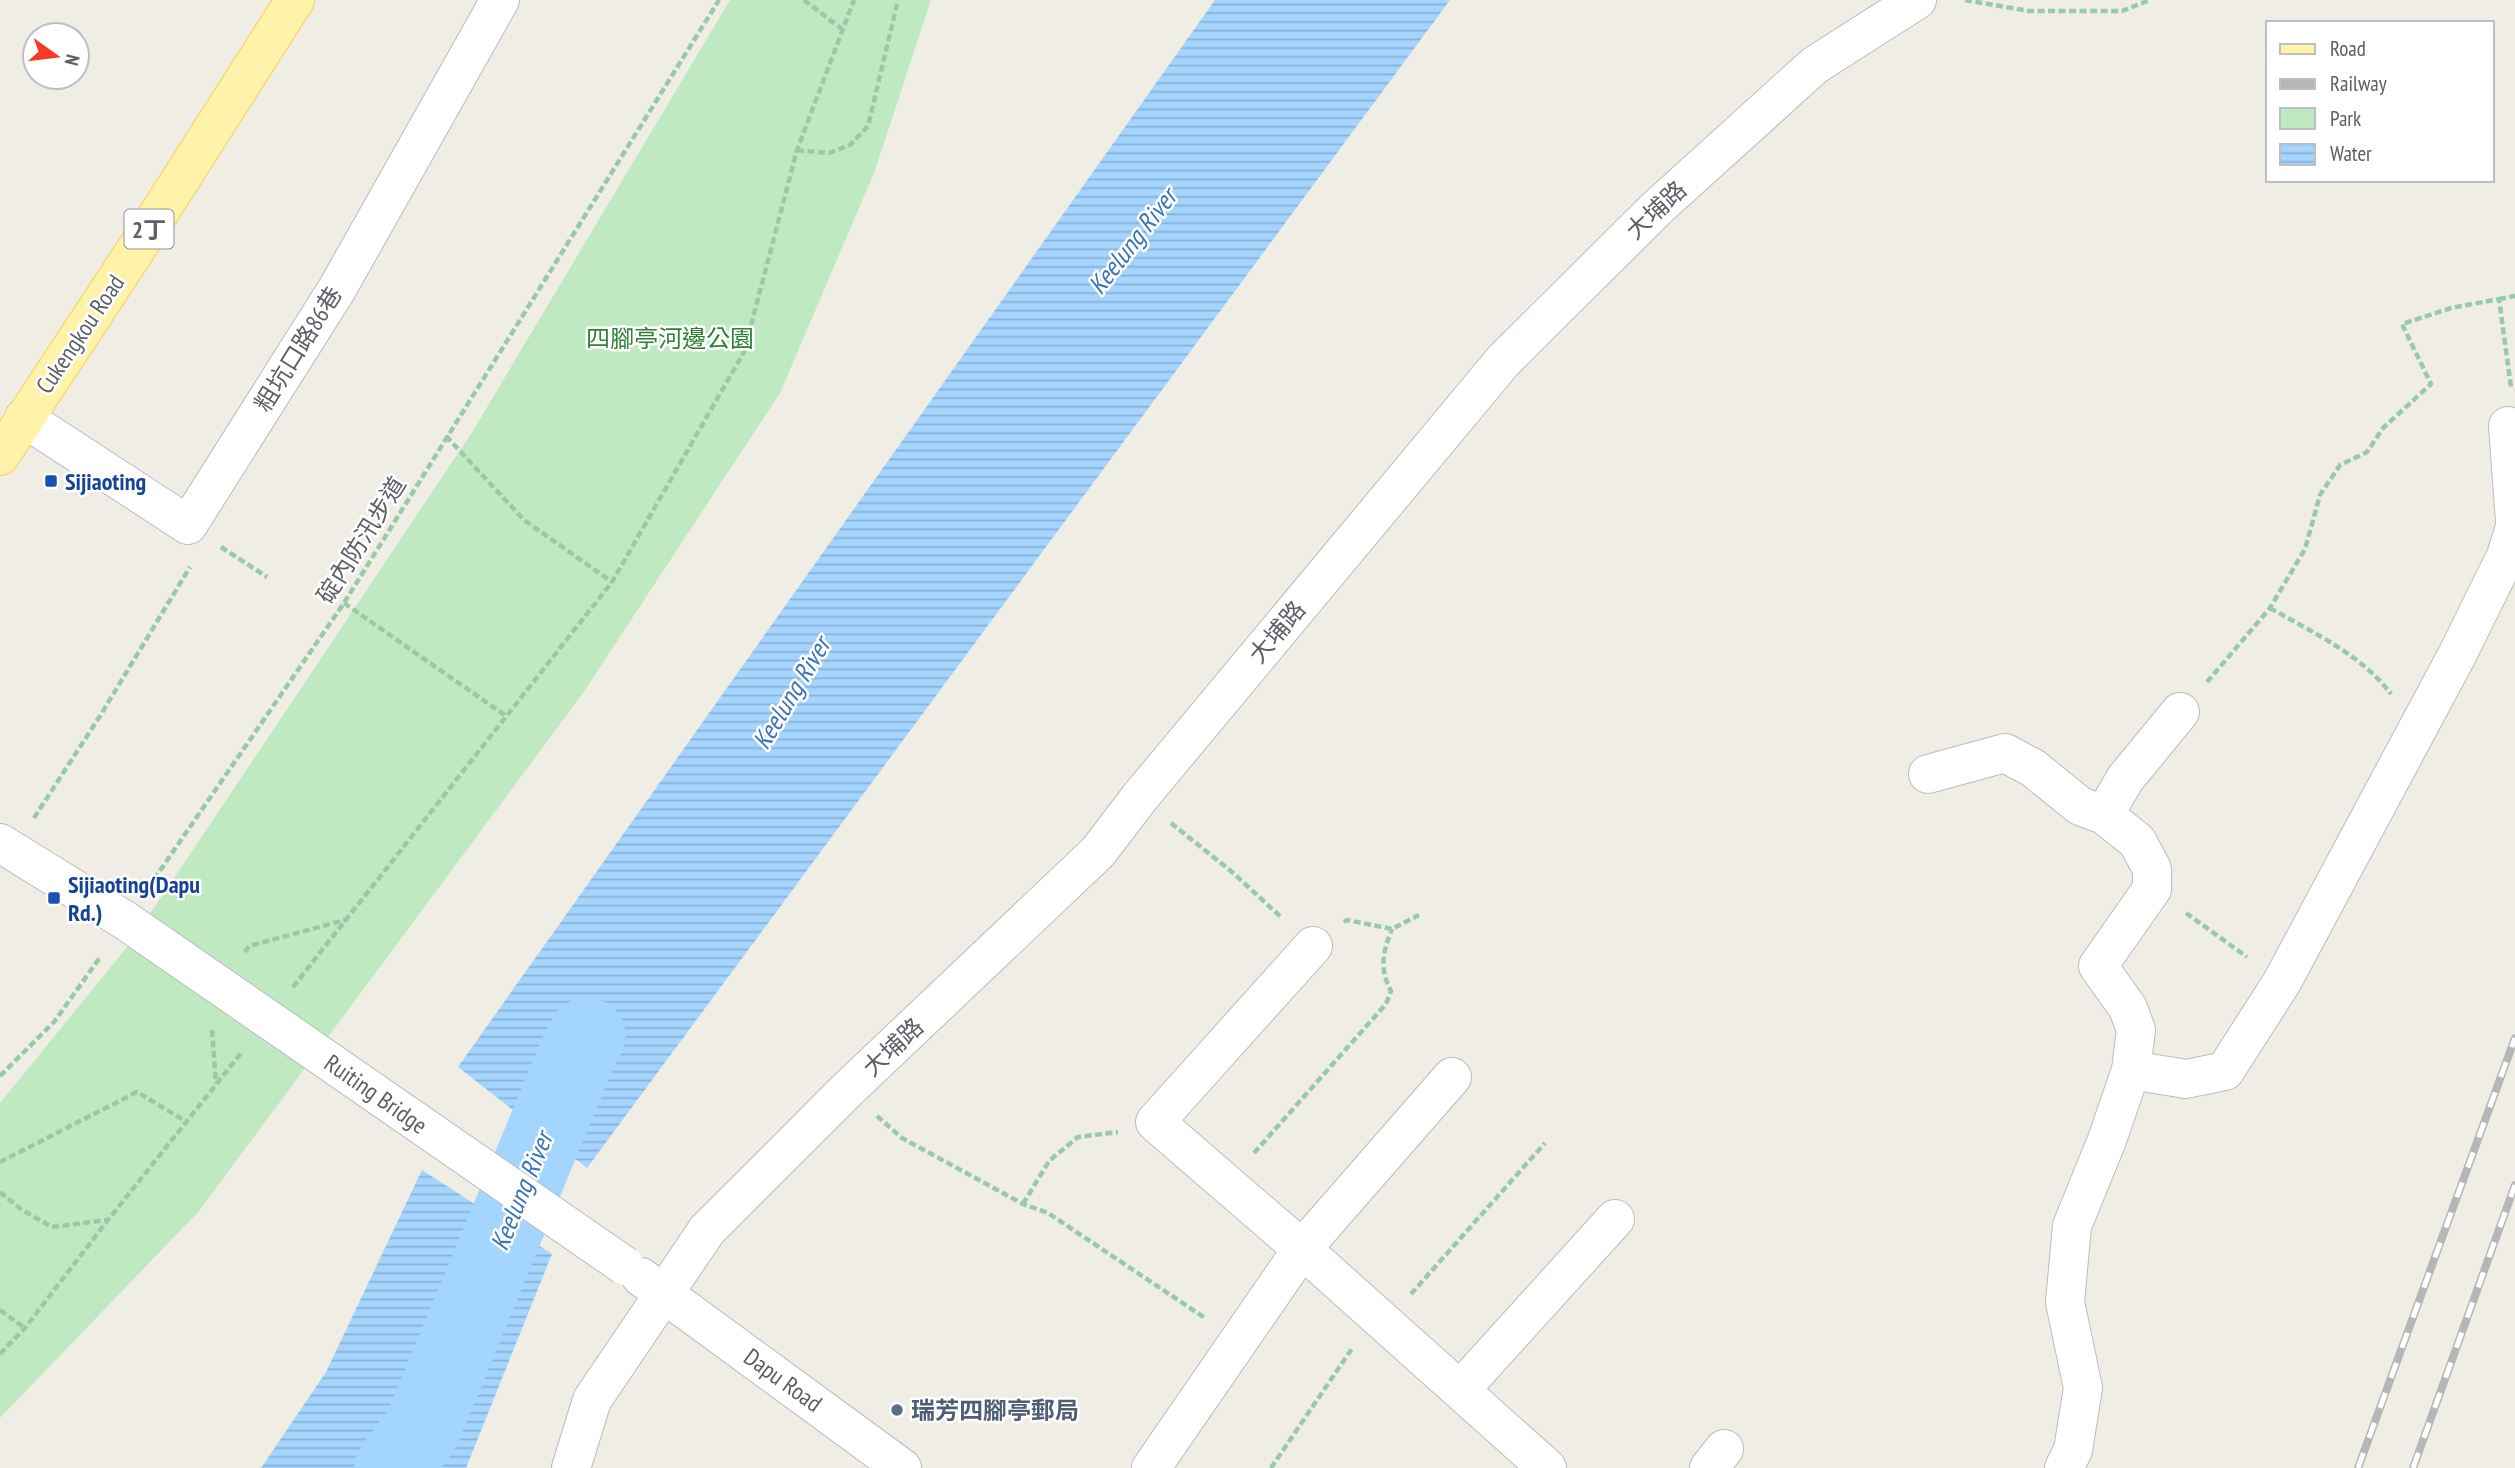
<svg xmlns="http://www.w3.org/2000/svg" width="2515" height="1468" font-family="'PT Sans Narrow','Noto Sans TC',sans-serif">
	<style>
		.green { fill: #bfe9c0 }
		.water { fill: url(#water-rules) }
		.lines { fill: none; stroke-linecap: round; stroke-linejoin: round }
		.river { stroke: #a4d5ff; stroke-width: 77 }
		.minor-casing { stroke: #b9bcc1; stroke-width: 40 }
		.major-casing { stroke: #facf52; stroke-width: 40 }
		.path { stroke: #97caa7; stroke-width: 4.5; stroke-dasharray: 7 3.5; stroke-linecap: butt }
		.minor { stroke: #fff; stroke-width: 38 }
		.major { stroke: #fff3a9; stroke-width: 38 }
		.rail-casing { stroke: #b5b6b7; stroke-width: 8 }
		.rail { stroke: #fff; stroke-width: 5; stroke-dasharray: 16; stroke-linecap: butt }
		.minor-bridge-casing { stroke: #b9bcc1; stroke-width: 40; stroke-linecap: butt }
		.minor-bridge { stroke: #fff; stroke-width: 38 }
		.transit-dot { fill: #1a4fb4; stroke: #fff; stroke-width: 2.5 }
		.service-dot { fill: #5c6f8a; stroke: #fff; stroke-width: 2.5 }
		.labels { text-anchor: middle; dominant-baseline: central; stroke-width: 5; stroke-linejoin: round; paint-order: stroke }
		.shield { fill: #fff; stroke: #8d9094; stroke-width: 2 }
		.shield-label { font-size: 23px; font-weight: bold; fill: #5c6066 }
		.street-label { font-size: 24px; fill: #5c6066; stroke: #fff }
		.park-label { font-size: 24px; fill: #2f8234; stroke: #fff }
		.transit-label { font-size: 24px; font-weight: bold; fill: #164399; stroke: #fff; text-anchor: start }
		.service-label { font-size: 24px; font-weight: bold; fill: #4e5e75; stroke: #fff; text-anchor: start }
		.water-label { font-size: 26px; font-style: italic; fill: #3a75b8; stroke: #fff }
	</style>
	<defs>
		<pattern id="water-rules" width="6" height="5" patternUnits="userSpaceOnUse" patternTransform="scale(1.75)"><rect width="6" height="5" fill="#a4d5ff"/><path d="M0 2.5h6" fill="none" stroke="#89b0d2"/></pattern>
	</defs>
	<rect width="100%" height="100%" fill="#efede4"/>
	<path class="green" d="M730 0H931L874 173 780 393 583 693 199 1211 0 1418V1103L132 941 471 434Z"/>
	<path class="water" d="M1215 0H1450L587 1168 458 1067Z
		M422 1170 552 1254 466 1468H261L326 1372Z"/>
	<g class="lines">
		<path class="river" d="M393 1468 422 1429 579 1050 587 1036"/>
		<g class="minor-casing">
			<path id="minor" d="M24 418 188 525 337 289 500 0
				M2508 426 2515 521
				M1928 774 2005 753 2033 768 2080 806 2104 815
				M0 843 126 921
				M1313 946 1155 1122 1302 1249 1547 1468
				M2131 1070 2136 1030 2128 1008 2098 966 2152 889V869L2137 841 2104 815 2125 779 2180 712
				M641 1277 902 1468
				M1461 1389 1615 1219
				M571 1468 592 1400 707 1230 847 1090 1098 852 1140 797 1503 361 1657 208 1815 65 1917 0
				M1151 1468 1302 1249 1452 1077
				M1709 1468 1724 1449
				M2064 1468 2073 1450 2083 1388 2065 1302 2072 1226 2107 1140 2131 1070 2186 1079 2225 1071 2282 982 2456 657 2506 556 2515 527"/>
		</g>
		<g class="major-casing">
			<path id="major" d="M0 456 133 254 295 0"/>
		</g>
		<path class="path" d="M804 0 842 29
			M1965 0 2029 11H2122L2150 0
			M797 150 829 153 850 145 868 126 898 0
			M2499 299 2515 296
			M446 436 524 520 612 582
			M221 547 267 577
			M344 603 506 716
			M2270 608C2312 632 2362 655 2391 694
			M2207 682 2270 608 2305 549 2320 495 2340 465 2367 452 2383 428 2431 384 2402 324 2451 308 2499 299 2511 387
			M34 818 100 716 190 567
			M1171 823 1232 872 1282 918
			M148 888 344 603 719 0
			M2186 913 2247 957
			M1344 922 1347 920 1392 929 1419 915
			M245 952 249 946 345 920
			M293 987 612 582 744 352 797 150 854 0
			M212 1030 216 1084
			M0 1076 54 1022 101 956
			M877 1116 902 1138 1023 1204 1048 1213 1205 1318
			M1254 1153 1386 1004 1391 991C1379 969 1383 951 1392 929
			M0 1162 137 1092 187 1122
			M0 1192 22 1210 52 1227 107 1220
			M1023 1204 1049 1161 1078 1137 1118 1132
			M1411 1294 1545 1143
			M0 1310 25 1328
			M0 1354 25 1328 108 1220 242 1052
			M1271 1468 1353 1347"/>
		<use href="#minor" class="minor"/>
		<use href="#major" class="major"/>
		<g class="rail-casing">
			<path id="rail" d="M2358 1468 2515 1038
				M2413 1468 2515 1185"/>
		</g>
		<use href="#rail" class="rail"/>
		<g class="minor-bridge-casing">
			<path id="minor-bridge" d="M126 921 625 1266"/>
		</g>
		<use href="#minor-bridge" class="minor-bridge"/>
	</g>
	<g class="transit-dot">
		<rect x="44" y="474" width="14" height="14" rx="3.5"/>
		<rect x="47" y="891" width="14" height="14" rx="3.5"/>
	</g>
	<circle class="service-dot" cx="897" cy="1410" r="7"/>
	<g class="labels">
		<rect class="shield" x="124.5" y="209.5" width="49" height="39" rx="5"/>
		<g class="shield-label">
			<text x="149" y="229">2丁</text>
		</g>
		<g class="street-label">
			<text transform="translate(1656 210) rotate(-43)">大埔路</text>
			<text transform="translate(80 334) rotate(-56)">Cukengkou Road</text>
			<text transform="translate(298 349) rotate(-58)">粗坑口路86巷</text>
			<text transform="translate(361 540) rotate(-58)">碇內防汛步道</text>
			<text transform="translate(1277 632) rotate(-50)">大埔路</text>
			<text transform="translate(893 1047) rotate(-43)">大埔路</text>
			<text transform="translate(376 1094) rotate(35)">Ruiting Bridge</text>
			<text transform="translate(783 1380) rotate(36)">Dapu Road</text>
		</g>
		<g class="park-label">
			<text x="670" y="338">四腳亭河邊公園</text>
		</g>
		<g class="transit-label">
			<text x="65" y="481">Sijiaoting</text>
			<text x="68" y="884">Sijiaoting(Dapu<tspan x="68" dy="28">Rd.)</tspan></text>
		</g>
		<g class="service-label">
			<text x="911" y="1410">瑞芳四腳亭郵局</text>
		</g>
		<g class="water-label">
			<text transform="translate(1132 241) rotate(-52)">Keelung River</text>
			<text transform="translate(791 693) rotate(-59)">Keelung River</text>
			<text transform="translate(521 1191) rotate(-68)">Keelung River</text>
		</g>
	</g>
	<rect x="2266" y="21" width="228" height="161" fill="#ffffff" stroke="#bebfc2" stroke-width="2"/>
	<rect x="2280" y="44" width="35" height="10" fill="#fff3a9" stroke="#bebfc2" stroke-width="2"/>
	<text x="2330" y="56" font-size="21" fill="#5c6066">Road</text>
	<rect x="2280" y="79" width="35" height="10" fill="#b5b6b7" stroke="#bebfc2" stroke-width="2"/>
	<text x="2330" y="91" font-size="21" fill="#5c6066">Railway</text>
	<rect x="2280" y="108" width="35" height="21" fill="#bfe9c0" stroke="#bebfc2" stroke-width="2"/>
	<text x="2330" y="126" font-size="21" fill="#5c6066">Park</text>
	<rect x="2280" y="144" width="35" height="21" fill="url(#water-rules)" stroke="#bebfc2" stroke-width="2"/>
	<text x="2330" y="161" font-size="21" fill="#5c6066">Water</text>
	<g transform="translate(56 56) rotate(104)"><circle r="33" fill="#ffffff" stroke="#bebfc2" stroke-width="2"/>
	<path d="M0-5L12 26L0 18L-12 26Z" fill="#f43b25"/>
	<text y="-10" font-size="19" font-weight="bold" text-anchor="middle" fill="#5c6066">N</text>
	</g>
</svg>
